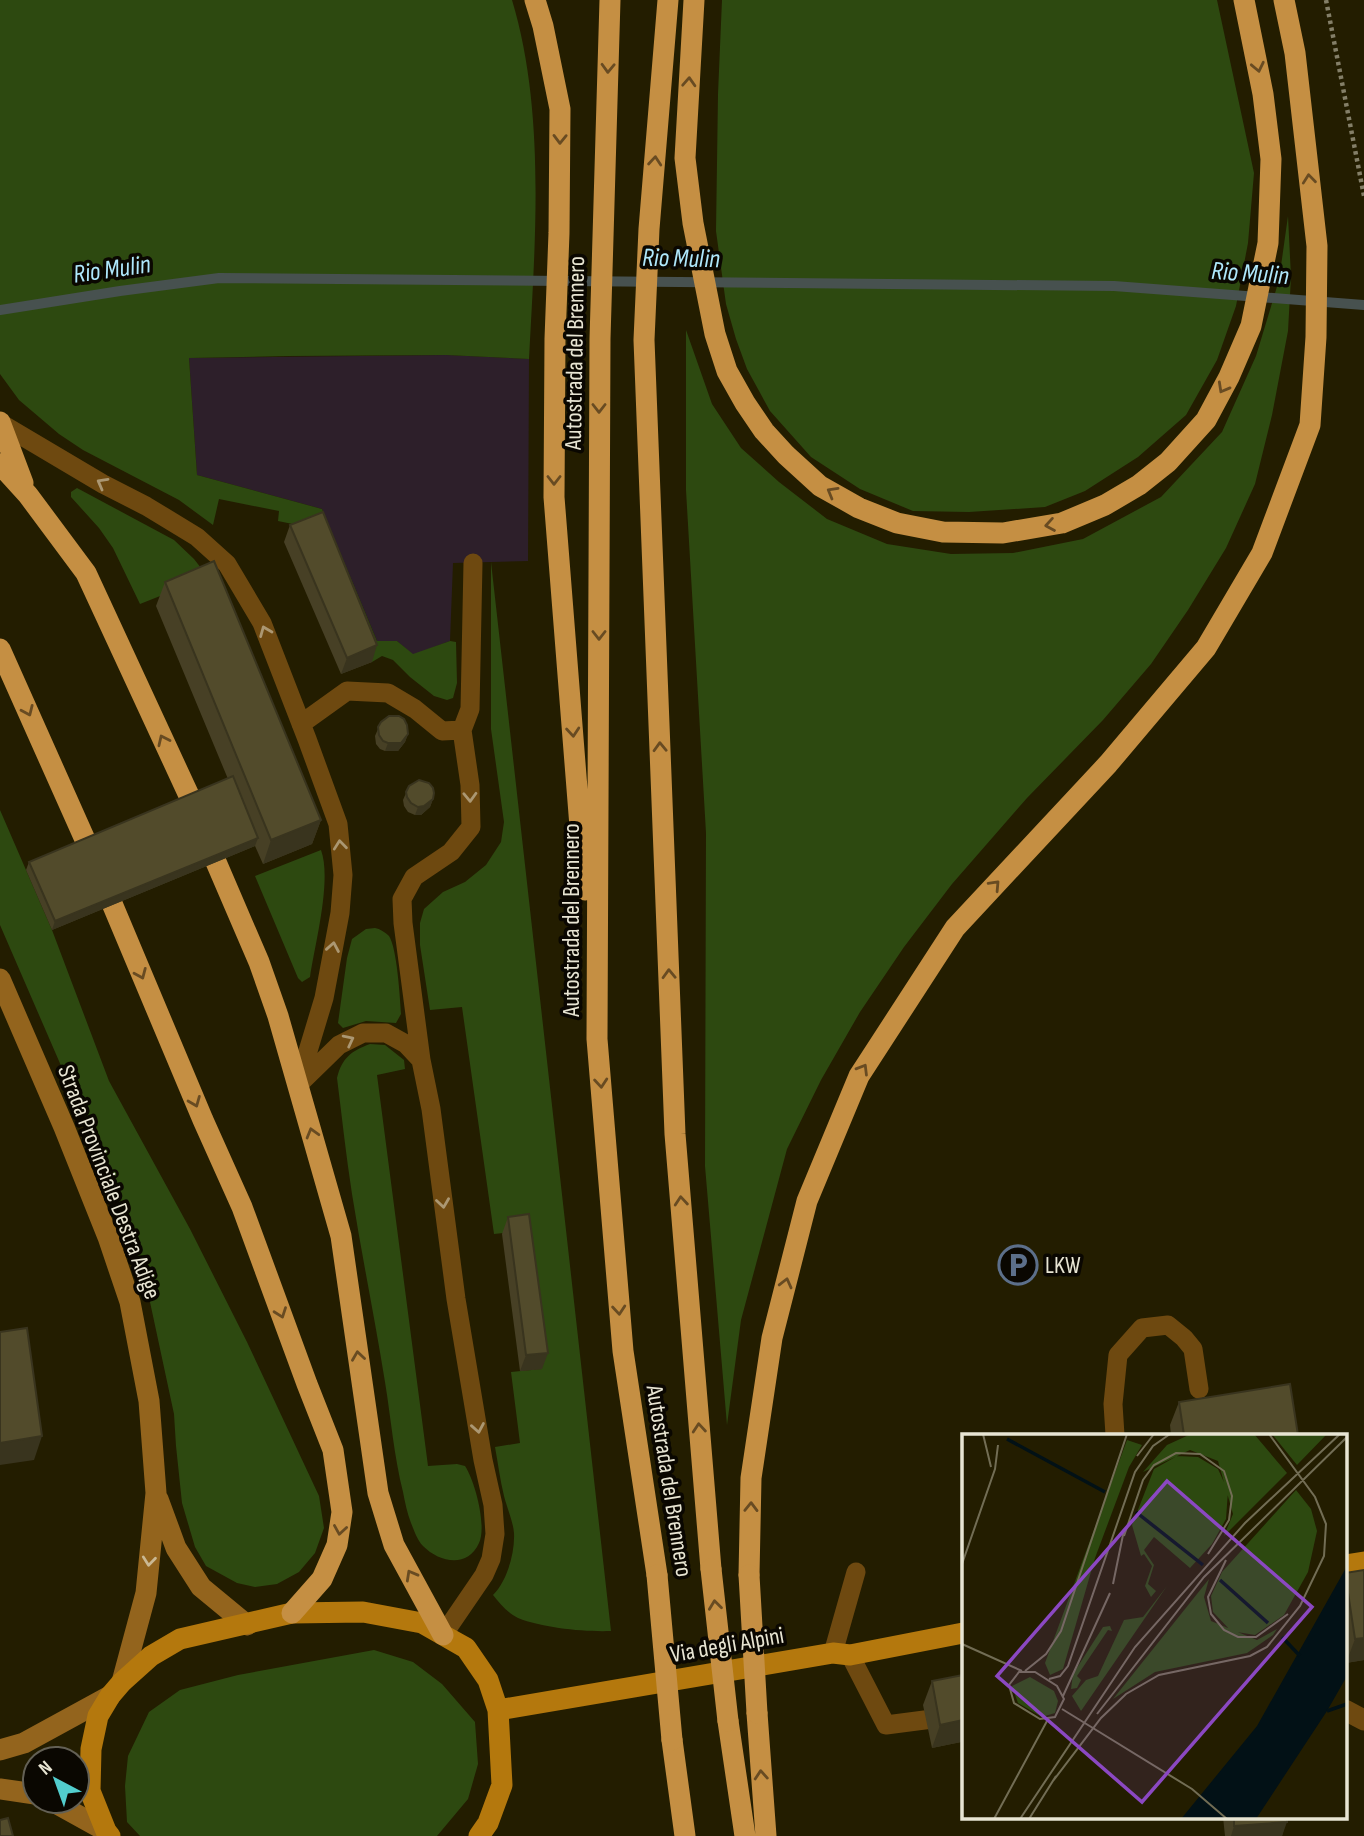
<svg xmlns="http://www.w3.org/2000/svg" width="1364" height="1836" font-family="'Sofia Sans Condensed',sans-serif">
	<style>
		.industrial { fill: #2d1f2a }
		.green { fill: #2d4910 }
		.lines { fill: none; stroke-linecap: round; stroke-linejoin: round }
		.stream { stroke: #47514f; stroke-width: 10 }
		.path { stroke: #847f68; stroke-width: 4.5; stroke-dasharray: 3.5 3.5; stroke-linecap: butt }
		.lane { stroke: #6e4910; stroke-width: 19 }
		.street { stroke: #6e4910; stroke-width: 21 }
		.secondary { stroke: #93641d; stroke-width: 21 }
		.primary { stroke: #b4780d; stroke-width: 21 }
		.highway { stroke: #c58f43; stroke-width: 21 }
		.highway-bridge { stroke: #c58f43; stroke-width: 21 }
		.wall { fill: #474025 }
		.shaded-wall { fill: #39341e }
		.building { fill: #524b2b; stroke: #39341e; stroke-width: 2 }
		.oneway { stroke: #684b22 }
		.oneway2 { stroke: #ab9772 }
		.oneway3 { stroke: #cab893 }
		.labels { text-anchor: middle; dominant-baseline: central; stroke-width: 7; stroke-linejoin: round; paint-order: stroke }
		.street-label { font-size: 24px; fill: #e8e5d3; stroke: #0a0701 }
		.poi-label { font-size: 24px; fill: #e8e5d3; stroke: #0a0701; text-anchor: start }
		.water-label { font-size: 26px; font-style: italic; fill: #afe8fc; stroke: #0a0701 }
		.inset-river { fill: none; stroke: #021116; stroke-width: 3.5 }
		.inset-road { fill: none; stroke: #726d54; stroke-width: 2 }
		.view { fill: #8b48c2; fill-opacity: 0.15; stroke: #8b48c2; stroke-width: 3.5 }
		.inset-edge { fill: none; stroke: #e8e5d3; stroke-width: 3.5 }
	</style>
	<rect width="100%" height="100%" fill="#231d00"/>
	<path class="industrial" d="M446 355 529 359 528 561 453 563 450 641 413 655 397 641H377L322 509 197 475 189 358Z"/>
	<path class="green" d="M0 0H512C546 113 535 243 529 359L446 355 290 356 189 358 197 475 322 509 377 641H397L413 654 450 641 456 642 457 683 453 698 447 700 434 696 410 677 393 660 382 656 372 662 312 528 278 521 279 511 219 499 213 525 179 500 83 450 59 434 19 400 0 374Z
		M722 0H1217L1254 173 1248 243 1236 306 1217 360 1186 415 1138 457 1085 491 1045 507 969 512 913 511 860 489 811 457 770 411 747 369 736 339 726 304 716 231 718 94Z
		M1288 216 1291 277 1288 331 1272 415 1255 484 1226 548 1188 610 1151 664 1103 720 1027 798 952 884 904 947 860 1012 821 1080 787 1149 741 1320 727 1425 705 1166 706 833 686 490V330L712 404 741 448 779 482 827 519 887 544 951 554 1013 553 1083 539 1161 497 1222 432 1256 356 1279 280Z
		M77 488 174 540 194 559 208 577 140 604 113 548 99 528 71 497V492Z
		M491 562 611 1631C584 1632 543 1628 518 1618 508 1613 500 1604 493 1595 507 1581 515 1553 514 1533 513 1521 507 1508 504 1496 500 1480 498 1463 495 1447L520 1443 511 1372 541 1369 523 1231 494 1234 462 1007 430 1010 420 945V923L424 909 443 892 465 882 486 865 501 842 504 822 491 729Z
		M0 810 52 930 109 1081 190 1229 247 1342 319 1496 324 1528 315 1553 299 1572 277 1584 255 1587 237 1583 206 1566 195 1547 182 1503 176 1446 174 1414 144 1274 111 1181 0 925Z
		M321 850C332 880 315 944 310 977L302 982 298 978 255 876Z
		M375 928C380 929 385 932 389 936 397 948 400 998 401 1014L396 1023 366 1021 343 1028 338 1023 347 958 352 939 366 929Z
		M370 1044 385 1045 404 1060 405 1069 377 1075 428 1466 457 1464 465 1466C475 1481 487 1526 479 1543 468 1568 440 1563 423 1546 417 1540 414 1530 411 1523 407 1513 405 1502 403 1492 394 1456 391 1419 385 1382 375 1319 362 1257 352 1194 346 1156 342 1117 337 1078 342 1058 351 1051 370 1044Z
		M374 1650 413 1662 442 1684 475 1722 478 1764 468 1799 437 1836H140L127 1822 125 1786 128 1756 149 1712 180 1690 238 1675Z"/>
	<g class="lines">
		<path class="stream" d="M0 310 120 291 219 278 1114 286 1364 305"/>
		<path class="path" d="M1326 0 1364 196"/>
		<path class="lane" d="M0 423 103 484 146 506 197 537 227 564 262 623 307 739 338 824 343 875 340 913 324 998 298 1084
			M301 724 347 691 388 693 415 709 442 731 462 730 470 709 473 563
			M421 1060 403 923 402 899 414 877 451 852 471 827 470 785 462 730
			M299 1084 339 1045 363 1033H386L406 1044 421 1060 431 1109 456 1299 483 1460 493 1505 495 1534 491 1559 484 1575 443 1635
			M1115 1435 1113 1404 1118 1355 1142 1328 1168 1325 1184 1338 1193 1349 1199 1389
			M833 1653 856 1572
			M850 1655 886 1725 963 1715"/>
		<path class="street" d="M1345 1710 1364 1720"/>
		<path class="secondary" d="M0 979 64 1127 108 1237 130 1302 149 1401 156 1493 146 1593 122 1682
			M158 1499 176 1548 201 1587 247 1625
			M0 1750 24 1743 110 1696
			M0 1789 35 1794
			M52 1801 106 1831"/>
		<path class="primary" d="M1345 1565 1364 1562
			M498 1710 833 1653 850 1655 963 1633
			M110 1836 106 1831 90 1791 91 1749 98 1716 110 1696 122 1682 151 1656 180 1639 292 1613 363 1612 422 1623 443 1635 466 1648 488 1680 498 1710 502 1785 488 1823 479 1836"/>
		<path class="highway" d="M535 0 543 26 560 109 559 233 555 339 554 497 585 890
			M610 0 600 339 597 1039 623 1351 657 1575
			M668 0 649 229 644 340 675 1134 711 1569
			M694 0 685 158 693 223 715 334 727 371 745 403 764 431 786 455 820 486 859 508 897 523 943 532 1003 533 1062 523 1105 505 1139 485 1168 462 1206 420 1229 377 1251 326 1268 243 1271 159 1263 94 1244 0
			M0 422 23 483
			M0 464 28 495 86 573 192 802
			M0 649 87 844 203 1120 242 1207 307 1384 333 1450 342 1512 337 1545 322 1579 292 1613
			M216 862 259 962 278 1016 341 1236 378 1493 394 1545 443 1635
			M749 1575 751 1478 772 1338 807 1201 859 1076 955 928 1108 764 1206 648 1262 553 1310 425 1316 337 1317 246 1295 53 1284 0
			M757 1713 766 1836
			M728 1721 745 1836
			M672 1740 685 1836"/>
		<path class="highway-bridge" d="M711 1569 728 1721
			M657 1575 672 1740
			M749 1575 757 1713"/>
	</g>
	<path class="wall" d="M290 525 372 662 341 674 284 542Z
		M165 582 321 820 312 844 263 864 255 846 52 930 26 870 29 862 228 779 156 606Z
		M381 722 408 734 405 742 398 751H385L380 749 376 744 375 736Z
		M409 786 433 799 430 807 421 815H415L408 812 404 806 403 800Z
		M508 1217 542 1369 520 1371 502 1234Z
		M1179 1402 1298 1435H1171L1170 1425Z
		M1364 1570V1660L1346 1663 1345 1652V1573Z
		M963 1675V1755L961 1742 932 1748 923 1705 932 1681Z
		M1223 1817H1287L1282 1836H1225Z"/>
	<path class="shaded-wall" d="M377 645 372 662 341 674 347 658Z
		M408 734 405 742 398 751H385L388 743Z
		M433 799 430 807 421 815H415L418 807Z
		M321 820 312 844 263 864 271 840Z
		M258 838 255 846 52 930 55 921Z
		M548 1353 542 1369 520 1371 526 1355Z
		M42 1436 34 1460 0 1465V1443Z
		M1364 1638V1660L1346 1663 1355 1639Z
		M963 1720V1736L961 1742 932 1748 940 1725Z
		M1287 1822 1282 1836H1231L1234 1826Z"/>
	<path class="building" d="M323 512 377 645 347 658 290 525Z
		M214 561 321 820 271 840 165 582Z
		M389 716H399L404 719 407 725 408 734 401 743H388L383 741 379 735 378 727 381 722Z
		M233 776 258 838 55 921 29 862Z
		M419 780 429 783 433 788 434 793 433 799 424 806 418 807 411 803 407 797 406 792 409 786Z
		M529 1214 548 1353 526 1355 508 1217Z
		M27 1328 42 1436 0 1443V1332Z
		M1290 1384 1298 1435H1184L1179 1402Z
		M1364 1570V1638L1355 1639 1345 1573Z
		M963 1675V1720L940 1725 932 1681Z
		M1234 1817H1287V1822L1234 1826Z
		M8 1818 13 1836H0V1820Z"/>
	<defs><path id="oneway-chevron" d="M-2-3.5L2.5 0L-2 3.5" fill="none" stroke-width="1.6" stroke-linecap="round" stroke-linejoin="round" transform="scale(1.75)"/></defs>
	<g class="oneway">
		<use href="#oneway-chevron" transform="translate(1258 67) rotate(78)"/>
		<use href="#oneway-chevron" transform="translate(608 68) rotate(92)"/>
		<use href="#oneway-chevron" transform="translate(689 82) rotate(-87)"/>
		<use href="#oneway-chevron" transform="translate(560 139) rotate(91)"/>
		<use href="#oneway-chevron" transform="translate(655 161) rotate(-85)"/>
		<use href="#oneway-chevron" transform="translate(1309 179) rotate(-96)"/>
		<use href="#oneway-chevron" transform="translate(1223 388) rotate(119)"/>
		<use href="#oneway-chevron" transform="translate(599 408) rotate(90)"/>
		<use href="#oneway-chevron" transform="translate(554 480) rotate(90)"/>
		<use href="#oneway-chevron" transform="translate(832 492) rotate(-150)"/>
		<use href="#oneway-chevron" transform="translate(1050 525) rotate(170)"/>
		<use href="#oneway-chevron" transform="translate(599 635) rotate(90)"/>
		<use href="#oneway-chevron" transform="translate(28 711) rotate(66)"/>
		<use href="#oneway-chevron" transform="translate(573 732) rotate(85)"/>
		<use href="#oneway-chevron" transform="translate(163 740) rotate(-115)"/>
		<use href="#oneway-chevron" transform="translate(660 747) rotate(-92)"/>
		<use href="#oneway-chevron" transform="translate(995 885) rotate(-47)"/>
		<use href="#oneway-chevron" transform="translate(141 974) rotate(67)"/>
		<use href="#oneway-chevron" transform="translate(669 974) rotate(-92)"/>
		<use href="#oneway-chevron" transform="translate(863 1069) rotate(-59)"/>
		<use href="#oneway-chevron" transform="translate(601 1083) rotate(85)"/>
		<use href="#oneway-chevron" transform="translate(195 1102) rotate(68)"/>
		<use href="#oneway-chevron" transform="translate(312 1133) rotate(-106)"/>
		<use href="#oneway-chevron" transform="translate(681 1201) rotate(-95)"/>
		<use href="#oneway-chevron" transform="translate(786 1283) rotate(-76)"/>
		<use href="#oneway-chevron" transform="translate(619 1310) rotate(85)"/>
		<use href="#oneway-chevron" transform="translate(281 1313) rotate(70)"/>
		<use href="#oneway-chevron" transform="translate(358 1356) rotate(-98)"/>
		<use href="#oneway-chevron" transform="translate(699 1428) rotate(-95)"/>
		<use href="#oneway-chevron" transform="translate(751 1507) rotate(-89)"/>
		<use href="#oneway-chevron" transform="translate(340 1530) rotate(99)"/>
		<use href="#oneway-chevron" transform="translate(411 1575) rotate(-119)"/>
		<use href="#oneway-chevron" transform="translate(715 1605) rotate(-97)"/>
		<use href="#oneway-chevron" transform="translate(761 1775) rotate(-94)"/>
	</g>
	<g class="oneway2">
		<use href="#oneway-chevron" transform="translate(102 483) rotate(-151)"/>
		<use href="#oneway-chevron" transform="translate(265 631) rotate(-112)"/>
		<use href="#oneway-chevron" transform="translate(470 797) rotate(88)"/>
		<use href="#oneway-chevron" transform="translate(340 845) rotate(-96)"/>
		<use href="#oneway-chevron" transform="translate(333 947) rotate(-80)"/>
		<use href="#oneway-chevron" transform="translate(349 1040) rotate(-27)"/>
		<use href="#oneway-chevron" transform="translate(443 1203) rotate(82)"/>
		<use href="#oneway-chevron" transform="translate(478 1428) rotate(80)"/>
	</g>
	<use class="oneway3" href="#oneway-chevron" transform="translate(149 1561) rotate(96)"/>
	<defs>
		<g id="parking-ring" transform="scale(2.0125)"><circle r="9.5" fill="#0a0701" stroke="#5c6f8a" stroke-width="1.5"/><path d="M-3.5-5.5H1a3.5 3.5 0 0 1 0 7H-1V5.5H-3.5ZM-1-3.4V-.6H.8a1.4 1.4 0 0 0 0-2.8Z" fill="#5c6f8a"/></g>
	</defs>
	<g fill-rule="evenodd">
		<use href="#parking-ring" x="1018" y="1265"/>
	</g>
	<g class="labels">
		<g class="street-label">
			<text transform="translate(575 353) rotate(-89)">Autostrada del Brennero</text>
			<text transform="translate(571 920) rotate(-90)">Autostrada del Brennero</text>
			<text transform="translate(109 1182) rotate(69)">Strada Provinciale Destra Adige</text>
			<text transform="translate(669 1481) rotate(81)">Autostrada del Brennero</text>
			<text transform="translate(727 1645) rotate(-10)">Via degli Alpini</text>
		</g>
		<g class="poi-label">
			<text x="1045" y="1265">LKW</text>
		</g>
		<g class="water-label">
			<text transform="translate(681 259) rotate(1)">Rio Mulin</text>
			<text transform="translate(112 270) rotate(-8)">Rio Mulin</text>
			<text transform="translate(1250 274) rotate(4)">Rio Mulin</text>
		</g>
	</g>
	<g transform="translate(962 1434)">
		<rect width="385" height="385" fill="#231d00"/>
		<path d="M229 0H292L325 39 262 102 271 80 256 27 228 16 181 38 205 11ZM310 0H365L335 31ZM165 6 180 11 167 33 133 124 101 235 88 241 83 229ZM215 22 236 23 256 35 266 57 264 85 250 110 228 134 192 103 182 116 192 131 186 150 194 157 189 163 183 152 190 132 182 120 179 122 170 91 192 35ZM334 56 349 75 355 97 346 138 322 181 293 201 269 197 251 178 249 162 260 138ZM247 145 242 163 249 187 295 206 315 195 311 201 285 219 193 238 151 265ZM205 152 119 277 110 262 124 246 136 242 162 186 181 183ZM148 192 150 197 146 196 115 242 119 246 115 254 109 255 111 240 141 193ZM68 243 92 257 96 267 93 279 80 283 56 269 50 252Z" fill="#2d4910"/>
		<path d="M385 132V242L365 277 294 385H219L295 292Z" fill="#021116"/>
		<path class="inset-river" d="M45 5 143 58M174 78 241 131M258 146 306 189M320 203 338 222M365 277 385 270"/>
		<path class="inset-road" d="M21 0 29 33M175 22 192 0M162 102 181 46 192 31 214 19 238 20 262 37 270 62 267 86 246 120M264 126 246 163 249 180 262 196 276 203H294L326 180M0 130 33 35 36 11M151 150 162 96M0 210 60 237M63 237 84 220 99 197 165 0M57 238H73L95 252 102 265 93 283 78 285 52 269 47 251ZM87 245 98 242 106 232 173 38 191 12 208 0M101 262 148 159M100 275 230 355 265 385M135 280 242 143 385 3M91 347 139 284 164 260 197 241 288 222 305 213 338 172 362 122 364 90 353 63 307 0M32 385 85 287M58 385 173 213 283 89 378 0M67 385 94 342"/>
		<path class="view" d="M205 47 350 173 180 368 35 242Z"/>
		<rect width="385" height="385" class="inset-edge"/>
	</g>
	<g transform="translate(56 1780) rotate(319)"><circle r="33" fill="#0a0701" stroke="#636055" stroke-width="2"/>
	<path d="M0-5L12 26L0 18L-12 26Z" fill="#52cdcd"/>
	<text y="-10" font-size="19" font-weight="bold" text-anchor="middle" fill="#e8e5d3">N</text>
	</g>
</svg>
